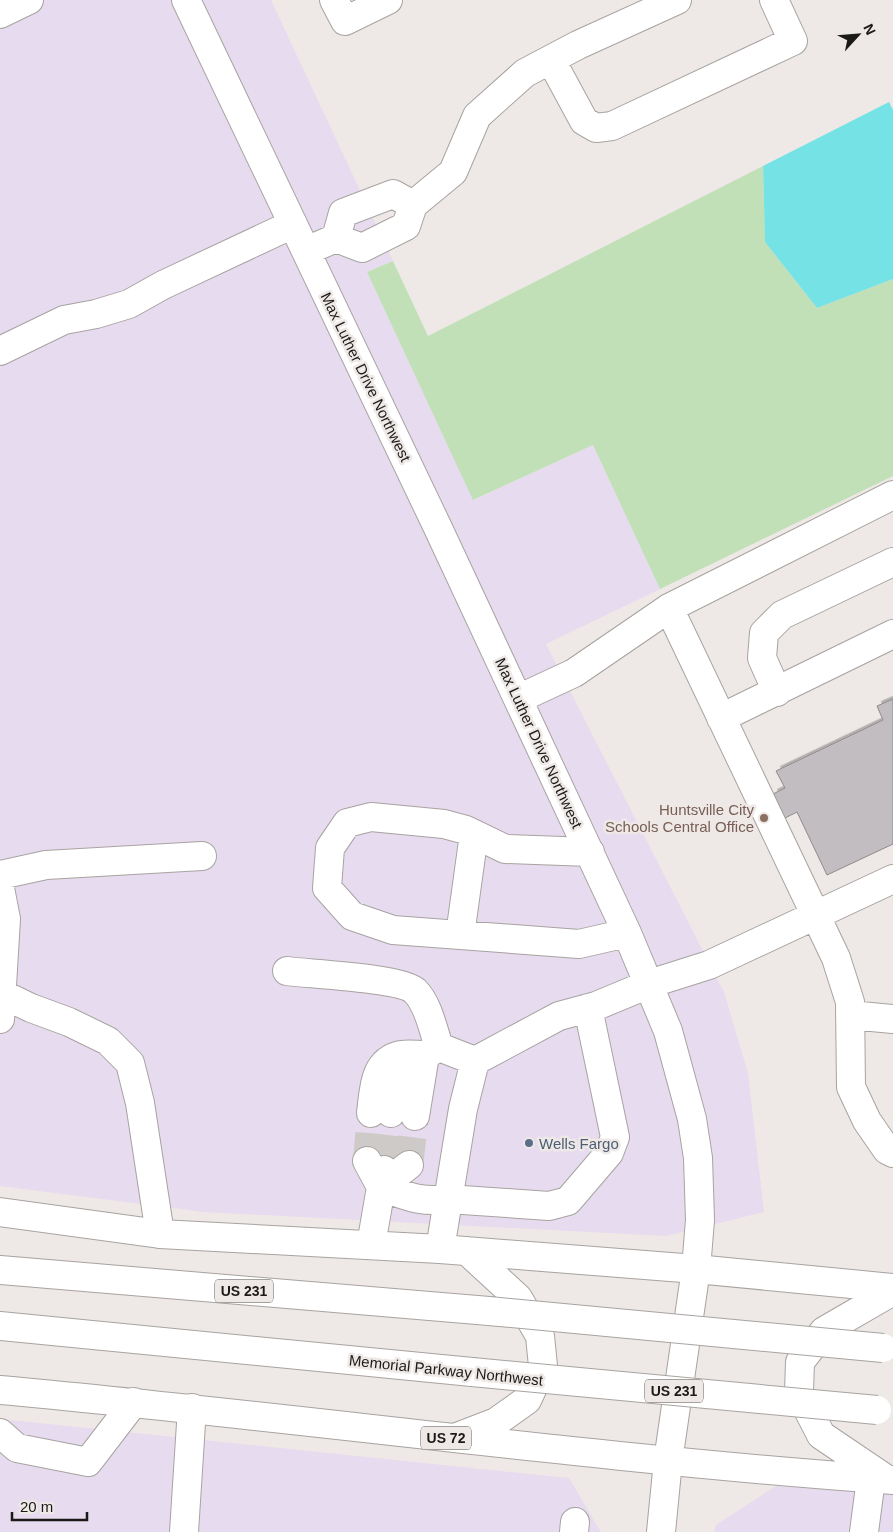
<svg xmlns="http://www.w3.org/2000/svg" width="893" height="1532" font-family="Helvetica,sans-serif">
	<style>
		.commercial { fill: #e7dbef }
		.green { fill: #c1e0b8 }
		.water { fill: #75e2e6 }
		.building { fill: #c2bdc0; stroke: #8f8a8d; filter: url(#shadow) }
		.lines { fill: none; stroke-linecap: round; stroke-linejoin: round }
		.minor-tunnel { stroke: #cecac7; stroke-width: 28; stroke-dasharray: 28 14; stroke-linecap: butt }
		.minor-casing { stroke: #a8a3a0; stroke-width: 30 }
		.highway-casing { stroke: #a8a3a0; stroke-width: 30 }
		.minor { stroke: #fff; stroke-width: 28 }
		.highway { stroke: #fff; stroke-width: 28 }
		.highway-bridge-casing { stroke: #a8a3a0; stroke-width: 30; stroke-linecap: butt }
		.highway-bridge { stroke: #fff; stroke-width: 28 }
		.education-dot { fill: #8d6e63; stroke: #eee9e6; stroke-width: 2 }
		.service-dot { fill: #5c6f8a; stroke: #eee9e6; stroke-width: 2 }
		.labels { text-anchor: middle; dominant-baseline: central; stroke-width: 5; stroke-linejoin: round; paint-order: stroke }
		.shield { fill: #eee9e6; stroke: #5a5856; stroke-width: 1 }
		.shield-label { font-size: 14px; font-weight: bold; fill: #1b1a19 }
		.street-label { font-size: 15px; fill: #1b1a19; stroke: #eee9e6 }
		.education-label { font-size: 15px; fill: #785e54; stroke: #eee9e6; text-anchor: end }
		.service-label { font-size: 15px; fill: #4e5e75; stroke: #eee9e6; text-anchor: start }
	</style>
	<defs>
		<filter id="shadow"><feDropShadow dx="4.5" dy="-4.5" stdDeviation="0" flood-color="#0004"/></filter>
	</defs>
	<rect width="100%" height="100%" fill="#eee9e6"/>
	<path class="commercial" d="M0 0H271L393 261 367 272 474 500 593 445 660 589 546 644 724 992 748 1073 764 1212 666 1236 204 1212 0 1186Z
		M0 1419 569 1478 601 1532H0Z
		M776 1486 893 1494V1532H714L716 1525Z"/>
	<path class="green" d="M763 166 765 242 817 308 893 279V476L660 589 593 445 473 500 367 272 393 261 428 336Z"/>
	<path class="water" d="M889 102 893 110V279L817 308 765 242 763 166Z"/>
	<path class="building" d="M893 699V844L827 875 797 812 785 818 773 794 785 788 776 771 883 720 877 706Z"/>
	<g class="lines">
		<path class="minor-tunnel" d="M367 1161 371 1113
			M385 1163 391 1113
			M409 1165 415 1116"/>
		<g class="minor-casing">
			<path id="minor" d="M186 0 438 528 627 933 668 1031 692 1119 698 1158 700 1220 696 1269 668 1461 661 1532
				M334 0 345 21 388 0
				M0 14 29 0
				M551 60 584 121 596 128 612 126 793 41 774 0
				M336 238 343 213 393 194 413 205
				M306 251 336 238 362 248 406 226 413 205 453 172 477 116 525 73 578 45 677 0
				M0 351 64 320 96 314 129 304 163 285 293 224
				M669 608 836 958 850 1002 851 1087 867 1121 887 1150 893 1153
				M777 692 762 658 764 633 782 615 893 562
				M518 699 574 673 669 608 893 495
				M721 718 893 634
				M590 852 505 849 466 830 444 824 371 817 347 823 330 848 327 888 352 916 393 930 579 944 627 933
				M0 875 46 865 202 856
				M0 888 6 919 0 1019
				M460 935 474 834
				M287 971C310 974 401 978 415 991 428 1004 433 1029 439 1047L475 1061
				M0 993 31 1008 69 1022 108 1041 130 1063 140 1103 160 1234
				M850 1015 893 1019
				M371 1113C374 1090 373 1061 401 1055 408 1054 417 1055 425 1055
				M391 1113 396 1083 425 1055 434 1050
				M415 1116 425 1055
				M367 1161 381 1187C407 1196 421 1203 448 1199L549 1206 568 1201 609 1153 615 1137 588 1008
				M381 1187 409 1165
				M371 1245 384 1170
				M440 1249 463 1109 475 1061 559 1016 596 1006 649 984 709 965 893 879
				M0 1433 17 1448 88 1462 134 1402
				M184 1532 192 1408
				M574 1532 575 1522
				M864 1532 871 1479"/>
		</g>
		<g class="highway-casing">
			<path id="highway" d="M0 1212 160 1234 440 1249 696 1269 893 1288
				M0 1270 489 1311
				M0 1326 472 1372
				M0 1390C298 1417 594 1459 893 1480
				M457 1437 496 1422 527 1400 543 1366 540 1336 518 1298 467 1251
				M886 1479 821 1435 799 1392 800 1362 824 1331 893 1291"/>
		</g>
		<use href="#minor" class="minor"/>
		<use href="#highway" class="highway"/>
		<g class="highway-bridge-casing">
			<path id="highway-bridge" d="M489 1311 883 1348
				M472 1372 877 1410"/>
		</g>
		<use href="#highway-bridge" class="highway-bridge"/>
	</g>
	<circle class="education-dot" cx="764" cy="818" r="5"/>
	<circle class="service-dot" cx="529" cy="1143" r="5"/>
	<g class="labels">
		<g class="shield">
			<rect x="215" y="1279.5" width="58" height="23" rx="4"/>
			<rect x="645" y="1379.5" width="58" height="23" rx="4"/>
			<rect x="421" y="1426.5" width="50" height="23" rx="4"/>
		</g>
		<g class="shield-label">
			<text x="244" y="1291">US 231</text>
			<text x="674" y="1391">US 231</text>
			<text x="446" y="1438">US 72</text>
		</g>
		<g class="street-label">
			<text transform="translate(366 377) rotate(64)">Max Luther Drive Northwest</text>
			<text transform="translate(539 743) rotate(65)">Max Luther Drive Northwest</text>
			<text transform="translate(446 1370) rotate(6)">Memorial Parkway Northwest</text>
		</g>
		<g class="education-label">
			<text x="754" y="809">Huntsville City<tspan x="754" dy="17">Schools Central Office</tspan></text>
		</g>
		<g class="service-label">
			<text x="539" y="1143">Wells Fargo</text>
		</g>
	</g>
	<g transform="translate(858 35) rotate(64)" stroke="#eee9e6" stroke-width="4" paint-order="stroke">
	<path d="M0-4L9 19L0 12L-9 19Z" fill="#1b1a19"/>
	<text y="-8" font-size="14" font-weight="bold" text-anchor="middle" fill="#1b1a19">N</text>
	</g>
	<path d="M12 1512v8h75v-8" fill="none" stroke="#1b1a19" stroke-width="2.5"/>
	<text x="20" y="1512" font-size="15" fill="#1b1a19" stroke="#eee9e6" stroke-width="4" paint-order="stroke">20 m</text>
</svg>
